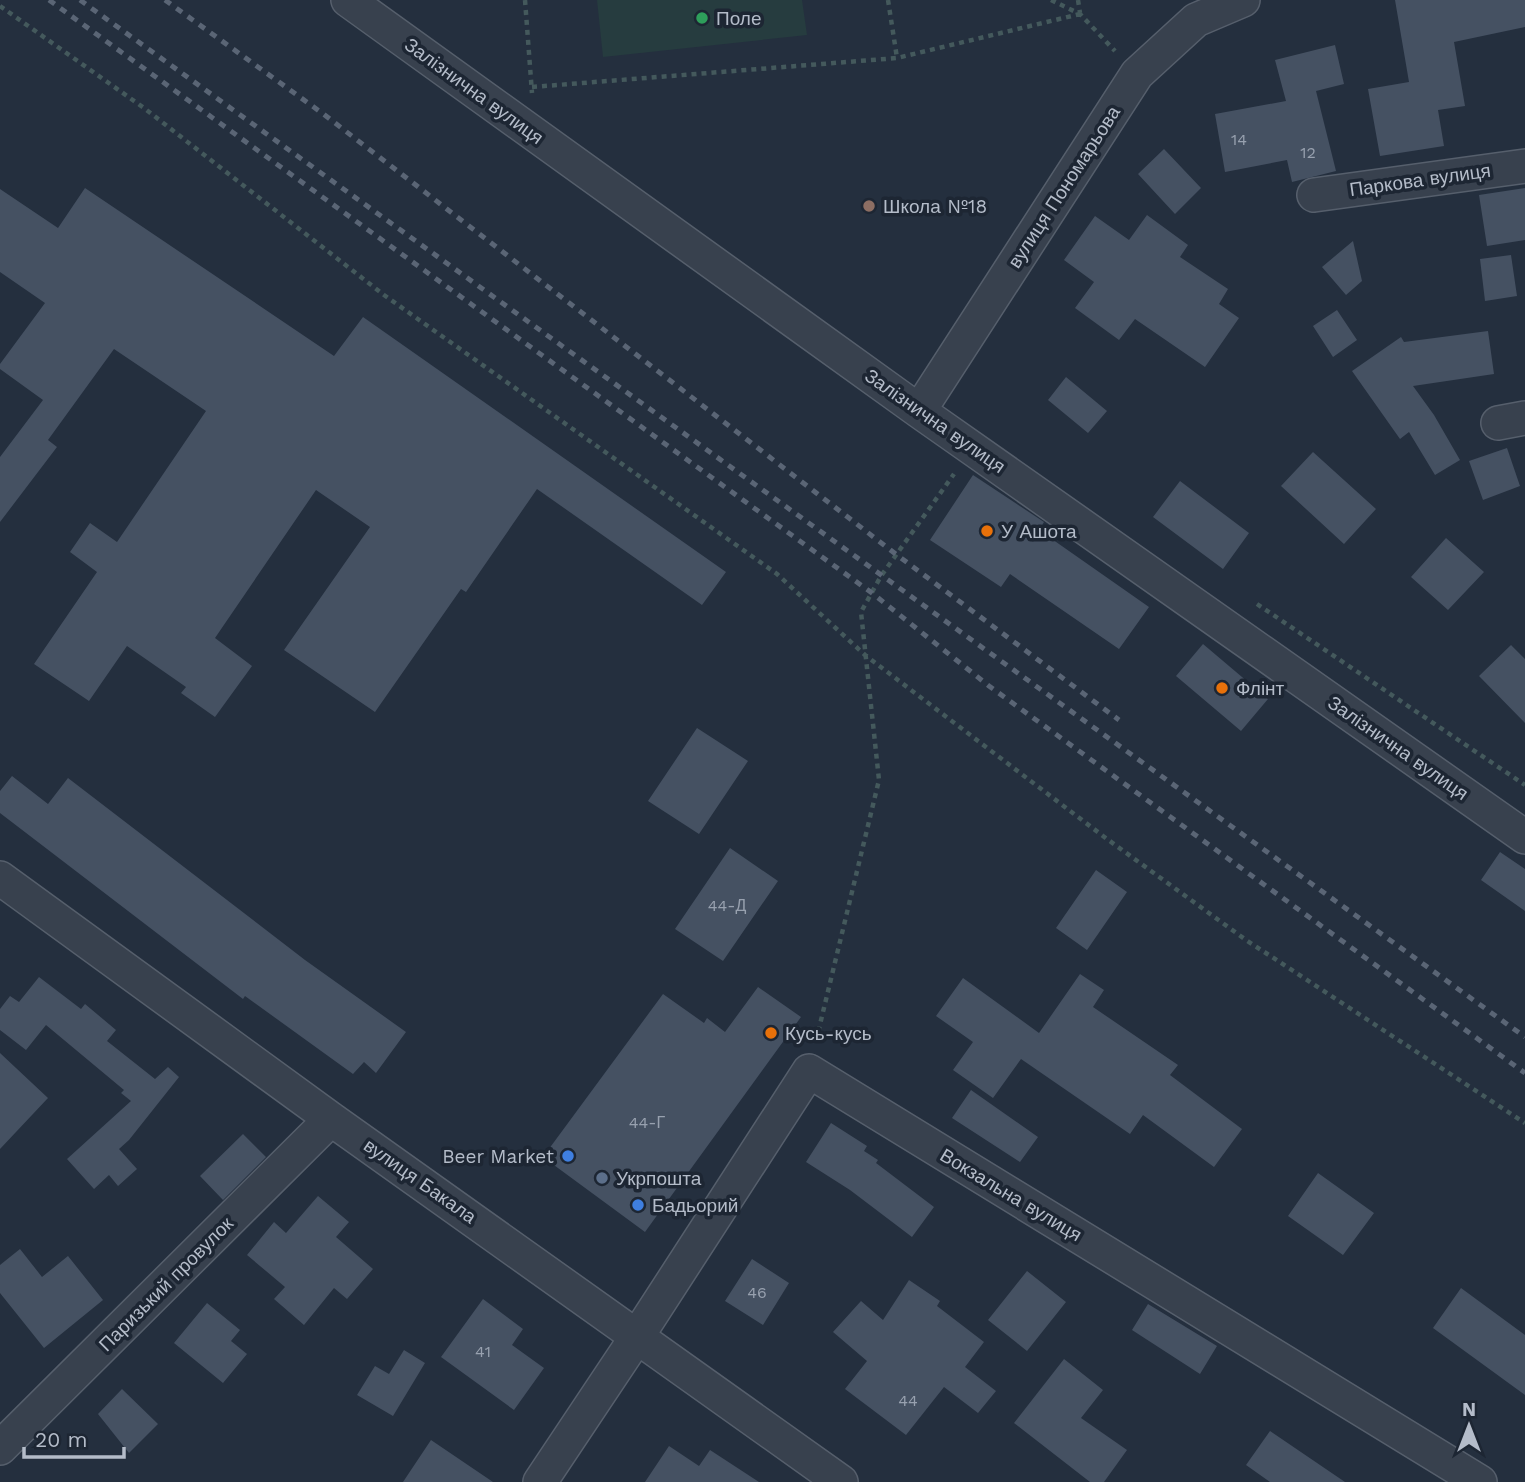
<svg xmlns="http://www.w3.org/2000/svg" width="1525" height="1482" font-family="'Work Sans',sans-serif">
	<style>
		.green { fill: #263c3f }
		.building { fill: #455162 }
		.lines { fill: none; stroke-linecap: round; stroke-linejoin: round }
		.minor-casing { stroke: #565f6c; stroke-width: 36 }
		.path { stroke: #44595c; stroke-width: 4.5; stroke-dasharray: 5 5; stroke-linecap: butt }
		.minor { stroke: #38414e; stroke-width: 33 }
		.rail { stroke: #5a6575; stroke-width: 5; stroke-dasharray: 7 7; stroke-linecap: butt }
		.leisure-dot { fill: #2e9e5b; stroke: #1d2633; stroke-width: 2.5 }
		.education-dot { fill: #8d6e63; stroke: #1d2633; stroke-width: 2.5 }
		.food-dot { fill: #e8710a; stroke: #1d2633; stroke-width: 2.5 }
		.shop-dot { fill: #3f7fe0; stroke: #1d2633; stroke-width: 2.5 }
		.service-dot { fill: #5c6f8a; stroke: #1d2633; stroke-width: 2.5 }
		.labels { text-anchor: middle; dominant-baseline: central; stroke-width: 7; stroke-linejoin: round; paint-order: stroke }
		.number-label { font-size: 16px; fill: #98a1af }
		.poi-label { font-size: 19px; fill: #b4bcc9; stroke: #1d2633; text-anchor: start }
		.street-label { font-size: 19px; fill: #b4bcc9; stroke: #1d2633 }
	</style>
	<rect width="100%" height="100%" fill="#242f3e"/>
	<path class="green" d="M597 0H802L807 35 603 57Z"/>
	<path class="building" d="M1395 0H1525V27L1454 42 1465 106 1438 110 1444 146 1380 156 1368 89 1409 82Z
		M1335 45 1344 84 1316 91 1336 171 1292 182 1287 160 1225 172 1215 114 1286 101 1275 60Z
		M1164 149 1201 188 1175 214 1138 174Z
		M85 188 334 356 363 317 726 572 702 605 537 489 466 592 461 589 375 712 284 650 370 527 316 490 215 638 252 666 215 717 181 693 186 687 127 646 89 701 34 664 97 572 70 552 90 523 117 542 206 411 114 349 48 440 57 447 0 522V457L43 400 0 369V364L45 303 0 272V189L58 228Z
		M1525 188V240L1487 246 1479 195Z
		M1147 215 1188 245 1180 257 1228 289 1219 304 1239 318 1205 367 1135 319 1119 340 1075 308 1094 282 1064 260 1095 216 1129 240Z
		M1353 241 1362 281 1346 295 1322 267Z
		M1511 255 1517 296 1485 301 1480 259Z
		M1337 310 1357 340 1333 357 1313 326Z
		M1488 331 1494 374 1413 386 1434 415 1460 460 1435 475 1409 432 1400 439 1352 371 1401 337 1404 342Z
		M1066 377 1107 411 1088 433 1048 400Z
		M1507 448 1520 486 1483 500 1469 461Z
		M1313 452 1376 509 1344 544 1281 486Z
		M973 475 1044 522 1039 530 1149 607 1119 649 1010 574 1001 587 930 540Z
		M1180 481 1249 533 1223 569 1153 517Z
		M1446 538 1484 572 1448 610 1411 577Z
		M1203 644 1268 699 1241 731 1176 676Z
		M1511 645 1525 659V723L1479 676Z
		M697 728 748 761 699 834 648 801Z
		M12 776 48 804 68 778 305 960 406 1032 376 1073 364 1062 353 1074 245 996 243 999 0 813V791Z
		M730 848 778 881 723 961 675 929Z
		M1500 852 1525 869V911L1481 880Z
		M1096 870 1127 892 1087 950 1056 928Z
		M1080 974 1104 990 1093 1007 1178 1065 1170 1075 1242 1129 1214 1167 1143 1115 1130 1134 1021 1059 993 1098 953 1070 973 1042 936 1016 963 978 1039 1033Z
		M39 977 81 1009 85 1004 116 1030 107 1041 155 1079 168 1067 179 1077 129 1140 119 1149 137 1169 118 1186 109 1175 94 1189 67 1159 131 1101 121 1093 124 1090 46 1025 26 1050 0 1030V1009L10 996 19 1002Z
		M758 987 801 1017 645 1232 543 1157 663 994 704 1023 707 1018 725 1032Z
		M0 1053 48 1098 0 1149Z
		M971 1090 1038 1137 1020 1162 952 1118Z
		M831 1123 867 1146 864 1151 878 1160 876 1163 934 1207 912 1237 850 1190 806 1162Z
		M243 1134 266 1157 223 1200 200 1176Z
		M1318 1173 1374 1213 1343 1255 1288 1216Z
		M318 1196 349 1222 336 1237 373 1269 347 1299 334 1288 304 1325 274 1299 285 1287 247 1255 274 1222 286 1233Z
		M20 1249 42 1277 68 1256 103 1300 44 1348 0 1293V1265Z
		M752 1259 789 1283 763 1325 725 1301Z
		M1027 1271 1066 1302 1027 1351 988 1320Z
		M909 1280 940 1301 937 1306 984 1342 965 1367 996 1391 978 1413 944 1387 906 1435 845 1389 867 1361 833 1332 861 1301 883 1320Z
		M1461 1288 1525 1335V1395L1433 1328Z
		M483 1299 523 1329 512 1345 544 1368 514 1410 441 1357Z
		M207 1303 240 1330 231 1341 247 1354 223 1383 174 1343Z
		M1148 1304 1217 1346 1200 1374 1132 1330Z
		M404 1350 425 1363 393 1416 357 1395 375 1366 389 1374Z
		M1064 1359 1103 1390 1081 1418 1127 1450 1104 1482H1090L1014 1423Z
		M122 1389 158 1424 129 1453 98 1414Z
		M1270 1431 1345 1482H1270L1246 1465Z
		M431 1440 493 1482H403Z
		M669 1446 699 1466 710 1450 759 1482H645Z"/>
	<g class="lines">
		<g class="minor-casing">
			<path id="minor" d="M348 0 919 411 1525 837
				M1314 195 1525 166
				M919 411 1137 74 1196 20 1243 0
				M1498 423 1525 418
				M0 878 331 1119 841 1482
				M0 1448 331 1119
				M540 1482 638 1335 809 1071 1480 1482"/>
		</g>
		<path class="path" d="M525 0 532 93
			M888 0 897 58
			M1051 0 1080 14 1115 51
			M1078 0 1080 13
			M0 6 144 108 384 295 777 574 865 655 1107 839 1246 940 1525 1123
			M532 87 897 58 1080 14
			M1257 604 1525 785
			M816 1041 879 780 861 612 881 576 954 474"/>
		<use href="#minor" class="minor"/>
		<path class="rail" d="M49 0 872 593 989 686 1525 1073
			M80 0 1525 1037
			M165 0 322 113 897 555 1119 720"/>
	</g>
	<circle class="leisure-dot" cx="702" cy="18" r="7"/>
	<circle class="education-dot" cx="869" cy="206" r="7"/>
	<g class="food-dot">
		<circle cx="987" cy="531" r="7"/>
		<circle cx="1222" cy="688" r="7"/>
		<circle cx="771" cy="1033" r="7"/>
	</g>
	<g class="shop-dot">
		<circle cx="568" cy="1156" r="7"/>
		<circle cx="638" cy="1205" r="7"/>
	</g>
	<circle class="service-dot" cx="602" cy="1178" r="7"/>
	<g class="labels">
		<g class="number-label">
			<text x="1239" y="139">14</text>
			<text x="1308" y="152">12</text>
			<text x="727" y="905">44-Д</text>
			<text x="647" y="1122">44-Г</text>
			<text x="757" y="1292">46</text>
			<text x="483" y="1351">41</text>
			<text x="908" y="1400">44</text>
		</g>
		<g class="poi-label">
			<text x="716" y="18">Поле</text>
			<text x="883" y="206">Школа №18</text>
			<text x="1001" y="531">У Ашота</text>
			<text x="1236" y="688">Флінт</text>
			<text x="785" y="1033">Кусь-кусь</text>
			<text x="554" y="1156" text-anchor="end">Beer Market</text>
			<text x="616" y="1178">Укрпошта</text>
			<text x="652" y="1205">Бадьорий</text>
		</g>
		<g class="street-label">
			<text transform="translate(474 91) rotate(36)">Залізнична вулиця</text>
			<text transform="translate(1420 180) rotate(-8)">Паркова вулиця</text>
			<text transform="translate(1064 187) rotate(-57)">вулиця Пономарьова</text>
			<text transform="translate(935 421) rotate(35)">Залізнична вулиця</text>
			<text transform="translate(1398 748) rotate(35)">Залізнична вулиця</text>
			<text transform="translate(420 1181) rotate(35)">вулиця Бакала</text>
			<text transform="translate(1011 1195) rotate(31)">Вокзальна вулиця</text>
			<text transform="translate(166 1284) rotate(-45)">Паризький провулок</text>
		</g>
	</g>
	<g transform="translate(1469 1426)" stroke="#1d2633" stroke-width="5" paint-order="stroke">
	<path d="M0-5L12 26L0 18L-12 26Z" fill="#b4bcc9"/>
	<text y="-10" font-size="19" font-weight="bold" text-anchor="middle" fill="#b4bcc9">N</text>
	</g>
	<path d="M24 1447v10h100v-10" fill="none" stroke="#b4bcc9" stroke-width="3.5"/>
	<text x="35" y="1447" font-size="21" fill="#b4bcc9" stroke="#1d2633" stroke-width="5" paint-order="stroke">20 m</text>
</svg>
